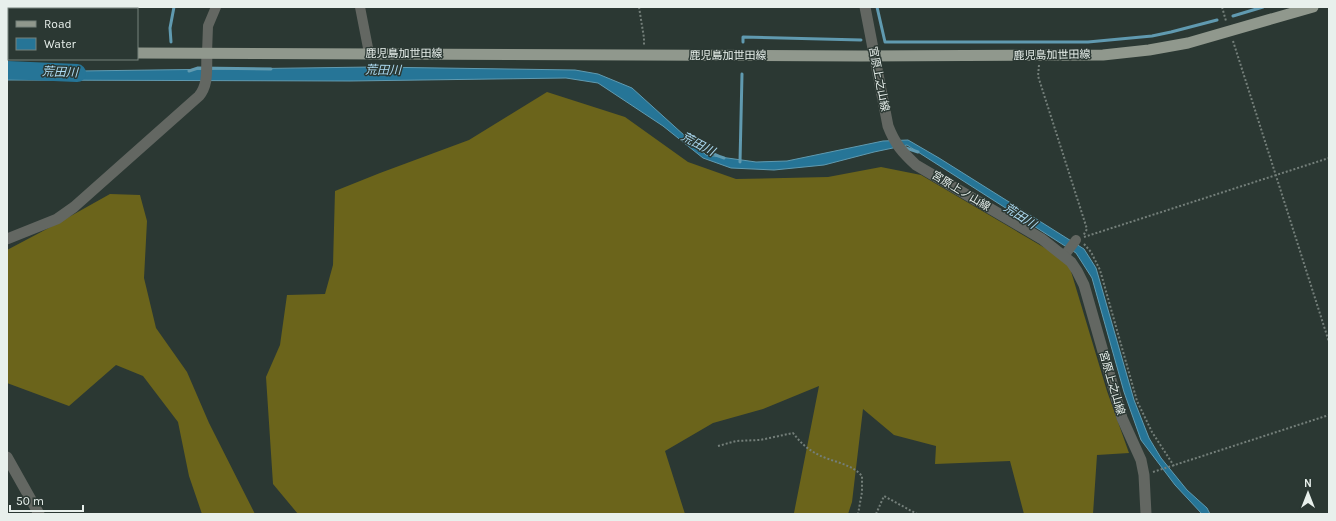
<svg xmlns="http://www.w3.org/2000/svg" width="1336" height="521" font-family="Karla,'Noto Sans JP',sans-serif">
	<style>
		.forest { fill: #6b641b }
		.water { fill: #267597; stroke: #609ab0 }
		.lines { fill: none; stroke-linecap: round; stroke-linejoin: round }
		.stream { stroke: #609ab0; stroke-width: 3 }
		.river { stroke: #267597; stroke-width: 18 }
		.path { stroke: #747f7a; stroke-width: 2; stroke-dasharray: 2 2; stroke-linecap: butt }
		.minor { stroke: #636762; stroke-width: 10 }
		.tertiary { stroke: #636762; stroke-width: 11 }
		.primary { stroke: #90988d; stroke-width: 11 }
		.labels { text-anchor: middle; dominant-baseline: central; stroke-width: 3; stroke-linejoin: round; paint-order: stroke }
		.street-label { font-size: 11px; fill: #e8f0ec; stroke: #2b3833 }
		.water-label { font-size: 12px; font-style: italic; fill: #acdaf2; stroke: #2b3833 }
	</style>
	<rect width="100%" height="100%" fill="#2b3833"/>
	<path class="forest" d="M547 92 625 117 688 162 736 179 828 177 881 167 921 175 1062 258 1070 268 1107 391 1129 453 1097 455 1093 514H1024L1010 461 935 464 936 446 894 435 863 409 852 502 848 514H798L794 513 819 386 763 409 713 423 665 451 685 514H298L273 484 266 377 280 345 287 295 325 294 333 265 335 191 380 173 469 140Z
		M110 194 140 195 147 221 144 278 156 328 187 372 209 423 255 514H202L189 476 178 422 143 376 116 365 69 406 7 383V250L60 222Z"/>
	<path class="water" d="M373 67 575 70 598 74 632 88 706 155 756 162 787 161 883 141 908 140 939 158 1084 249 1096 268 1134 400 1149 438 1161 458 1187 490 1207 508 1210 514H1202L1175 485 1141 440 1124 392 1092 278 1076 253 907 145 874 152 824 165 774 170 731 168 703 158 663 126 598 83 566 78 350 81 7 80V72Z"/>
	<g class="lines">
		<path class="stream" d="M877 7 885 42H1088L1152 36 1171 32 1217 20
			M1233 16 1263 7
			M171 42 170 28 174 7
			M743 42V37L861 40
			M189 71 198 68 271 69
			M685 138C698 145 710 154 724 158
			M903 147 918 152
			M740 162 742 74"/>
		<path class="river" d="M7 70 77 73"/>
		<path class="path" d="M639 7 644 38V45
			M1222 7 1226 21
			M1233 41 1329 342
			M1039 65 1038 76 1087 229 1083 236
			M1084 237 1329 158
			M1084 244 1091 252 1100 270 1137 401 1152 432 1174 466
			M718 446 736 441 760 440 793 433C800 442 807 449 817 454 831 462 851 463 862 476V492L858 514
			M1153 472 1329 415
			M876 514 884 496 917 514"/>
		<path class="minor" d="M360 7 369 53
			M40 9 41 7
			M207 53 208 26 216 7
			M1064 256 1076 240"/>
		<path class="tertiary" d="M865 7 888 126C895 144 902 152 916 165L1042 239 1071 262 1077 271 1084 285 1122 418 1141 460 1144 475 1146 514
			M7 239 57 219 74 207 199 96C209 84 206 69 207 53
			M7 457 39 514"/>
		<path class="primary" d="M137 53 861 56 1103 55 1149 50 1188 43 1313 7
			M7 54H9"/>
	</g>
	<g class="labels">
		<g class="street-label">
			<text x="404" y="53">鹿児島加世田線</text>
			<text x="728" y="55">鹿児島加世田線</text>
			<text transform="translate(1052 55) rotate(-1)">鹿児島加世田線</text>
			<text transform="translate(879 79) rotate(79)">宮原上之山線</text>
			<text transform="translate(961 191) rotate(31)">宮原上ノ山線</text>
			<text transform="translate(1112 383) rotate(74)">宮原上之山線</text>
		</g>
		<g class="water-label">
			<text transform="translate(383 70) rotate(1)">荒田川</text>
			<text transform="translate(60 72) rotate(2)">荒田川</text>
			<text transform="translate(698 144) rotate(28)">荒田川</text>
			<text transform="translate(1020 216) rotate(33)">荒田川</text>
		</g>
	</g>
	<rect width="1336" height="521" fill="none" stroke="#e8f0ec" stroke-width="16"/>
	<rect x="8" y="8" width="130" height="52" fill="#2b3833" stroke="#77827d"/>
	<rect x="16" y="21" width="20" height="6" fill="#90988d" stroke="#77827d"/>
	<text x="44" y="28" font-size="12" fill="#e8f0ec">Road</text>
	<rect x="16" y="38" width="20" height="12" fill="#267597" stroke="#77827d"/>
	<text x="44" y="48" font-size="12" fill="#e8f0ec">Water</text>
	<g transform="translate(1308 493)" stroke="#2b3833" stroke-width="3" paint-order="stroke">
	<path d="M0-3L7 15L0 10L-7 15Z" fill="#e8f0ec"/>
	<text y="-6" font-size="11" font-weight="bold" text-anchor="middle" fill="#e8f0ec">N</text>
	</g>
	<path d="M10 505v6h73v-6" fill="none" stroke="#e8f0ec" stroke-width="2"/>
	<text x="16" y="505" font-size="12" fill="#e8f0ec" stroke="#2b3833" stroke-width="3" paint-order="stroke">50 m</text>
</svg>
